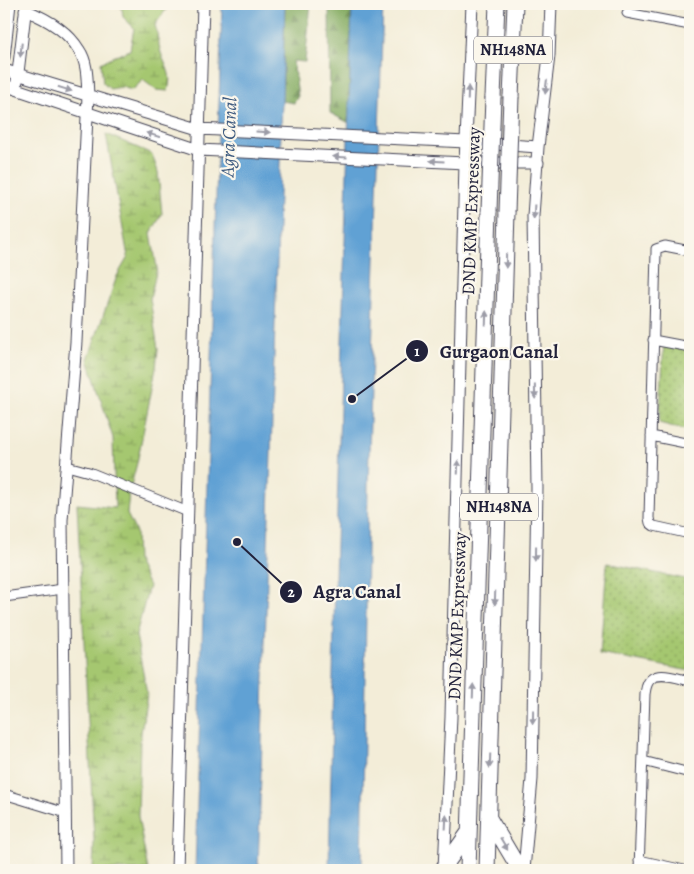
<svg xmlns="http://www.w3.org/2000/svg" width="694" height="874" font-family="Alegreya,serif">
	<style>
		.grass { fill: url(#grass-dots); stroke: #647456 }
		.forest { fill: url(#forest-firs); stroke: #53674e }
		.wetland { fill: url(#wetland-marsh); stroke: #647456 }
		.water { fill: #61a1d4; stroke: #426288 }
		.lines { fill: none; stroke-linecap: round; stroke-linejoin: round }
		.minor-casing { stroke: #414053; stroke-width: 11 }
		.tertiary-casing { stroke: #414053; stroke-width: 13 }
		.trunk-casing { stroke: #414053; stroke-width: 17 }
		.minor { stroke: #fff; stroke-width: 9 }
		.tertiary { stroke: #fff; stroke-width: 11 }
		.trunk { stroke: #fff; stroke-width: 15 }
		.trunk-bridge-casing { stroke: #414053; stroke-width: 17; stroke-linecap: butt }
		.trunk-bridge { stroke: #fff; stroke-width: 15 }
		.oneway { fill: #9c9ca7 }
		.labels { text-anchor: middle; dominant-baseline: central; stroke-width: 4.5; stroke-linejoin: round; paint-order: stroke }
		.shield { fill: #fbf7ec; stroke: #636270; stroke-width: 1 }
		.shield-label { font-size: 16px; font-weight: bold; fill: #22223b }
		.street-label { font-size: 18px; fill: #22223b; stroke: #fbf7ec }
		.water-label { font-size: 19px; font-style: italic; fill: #3e5b80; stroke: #fbf7ec }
		.leader { fill: none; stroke: #22223b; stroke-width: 2 }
		.callout-dot { fill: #22223b; stroke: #fbf7ec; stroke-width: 2 }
		.mark-label { font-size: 15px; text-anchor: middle; font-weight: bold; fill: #fff }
		.callout-label { font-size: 19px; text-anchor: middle; font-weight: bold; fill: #22223b; stroke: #fbf7ec; stroke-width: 4.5; stroke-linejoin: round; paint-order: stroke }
	</style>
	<defs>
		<pattern id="grass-dots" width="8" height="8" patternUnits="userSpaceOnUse" patternTransform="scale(1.25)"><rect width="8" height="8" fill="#a5c770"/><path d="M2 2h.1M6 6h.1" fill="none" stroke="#86a15d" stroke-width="1.8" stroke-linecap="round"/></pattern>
		<pattern id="forest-firs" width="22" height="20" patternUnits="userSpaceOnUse" patternTransform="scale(1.25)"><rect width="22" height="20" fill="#84ac62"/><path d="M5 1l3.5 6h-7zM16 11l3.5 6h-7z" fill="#6c8c52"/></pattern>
		<pattern id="wetland-marsh" width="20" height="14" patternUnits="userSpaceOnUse" patternTransform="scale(1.25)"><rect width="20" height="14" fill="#a5c770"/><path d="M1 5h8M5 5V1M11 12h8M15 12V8" fill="none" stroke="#86a15d"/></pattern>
	</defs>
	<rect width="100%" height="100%" fill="#fbf7ec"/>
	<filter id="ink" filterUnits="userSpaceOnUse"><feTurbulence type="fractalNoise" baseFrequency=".02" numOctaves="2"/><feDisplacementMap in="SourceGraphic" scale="10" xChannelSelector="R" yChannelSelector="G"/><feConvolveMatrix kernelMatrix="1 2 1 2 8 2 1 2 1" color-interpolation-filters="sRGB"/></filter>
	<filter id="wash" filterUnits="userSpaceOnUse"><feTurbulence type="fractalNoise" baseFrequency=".0096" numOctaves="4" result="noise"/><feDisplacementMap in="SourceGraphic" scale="20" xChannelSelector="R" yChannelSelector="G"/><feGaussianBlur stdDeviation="1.12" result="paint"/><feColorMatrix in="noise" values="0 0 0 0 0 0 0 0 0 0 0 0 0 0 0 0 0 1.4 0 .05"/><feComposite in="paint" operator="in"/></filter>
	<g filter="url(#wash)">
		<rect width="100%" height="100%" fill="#f3edd8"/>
		<path class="grass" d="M664 343 690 349V431L659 423Z
			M607 563 690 580V671L600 654Z"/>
		<path class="forest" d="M285 4H311L305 62 293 61 298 96 294 103 282 101Z
			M329 4H352L349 123 330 113Z"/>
		<path class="wetland" d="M117 4H170L155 25C158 34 158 44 161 53 166 68 173 74 168 91L156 90 143 80 132 90 122 87 110 89 103 83 101 63C109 57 121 55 130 50L134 28 123 17 122 9Z
			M106 134 152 154 158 172 162 214 151 233 157 268 150 299 158 349 156 368 137 463 129 493 127 514 136 532 137 561 149 586 136 635 147 694 140 740 138 816 148 870H93L94 840 77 504 115 508 113 438 88 359 117 276 128 257Z"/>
		<path class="water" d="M222 4H285L258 870H195Z
			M352 4H383L368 486 362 870H329L335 577Z"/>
	</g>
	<g filter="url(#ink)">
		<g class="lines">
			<g class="minor-casing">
				<path id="minor" d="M627 13 690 25
					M690 251 665 246 656 249V252L649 518 650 523 654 526 690 534
					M653 340 690 347
					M651 436 690 444
					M67 466 89 472 188 512
					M4 597 63 589
					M643 761 690 773
					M4 794 66 813
					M639 860 684 870
					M639 870 645 694C646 689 646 683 651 679 660 671 680 679 690 681"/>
			</g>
			<g class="tertiary-casing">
				<path id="tertiary" d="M25 10C45 18 68 31 79 50 88 63 87 81 88 96L76 342 62 520 66 870
					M4 57 10 4
					M4 70 199 129 466 142 538 147
					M17 81 26 5
					M4 85 199 150 465 163H538
					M444 869 451 717 465 163 472 4
					M177 870 203 4
					M524 870 532 779 537 488 533 216 538 147 549 56 551 4"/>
			</g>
			<g class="trunk-casing">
				<path id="trunk" d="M493 97 497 4
					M511 97 515 4
					M489 818 520 870
					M444 867 469 832
					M468 870 489 211
					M487 870 507 212"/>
			</g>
			<use href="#minor" class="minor"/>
			<use href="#tertiary" class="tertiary"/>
			<use href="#trunk" class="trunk"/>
			<g class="trunk-bridge-casing">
				<path id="trunk-bridge" d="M489 211 493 97
					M507 212 511 97"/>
			</g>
			<use href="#trunk-bridge" class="trunk-bridge"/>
		</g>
		<defs><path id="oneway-solid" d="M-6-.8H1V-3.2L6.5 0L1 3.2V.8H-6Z" transform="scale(1.25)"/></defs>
		<g class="oneway">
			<use href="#oneway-solid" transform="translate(21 50) rotate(96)"/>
			<use href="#oneway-solid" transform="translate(546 87) rotate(97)"/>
			<use href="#oneway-solid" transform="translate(65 89) rotate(17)"/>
			<use href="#oneway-solid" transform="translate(468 93) rotate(-88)"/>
			<use href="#oneway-solid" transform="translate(263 132) rotate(3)"/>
			<use href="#oneway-solid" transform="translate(153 135) rotate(-162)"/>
			<use href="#oneway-solid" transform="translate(340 157) rotate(-177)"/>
			<use href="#oneway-solid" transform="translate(437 161) rotate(-177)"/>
			<use href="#oneway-solid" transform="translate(534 212) rotate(93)"/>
			<use href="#oneway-solid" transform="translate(506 261) rotate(91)"/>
			<use href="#oneway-solid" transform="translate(486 318) rotate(-88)"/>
			<use href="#oneway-solid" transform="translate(535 392) rotate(89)"/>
			<use href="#oneway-solid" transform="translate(458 467) rotate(-88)"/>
			<use href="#oneway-solid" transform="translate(536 554) rotate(91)"/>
			<use href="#oneway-solid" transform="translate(495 598) rotate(92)"/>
			<use href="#oneway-solid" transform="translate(473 691) rotate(-88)"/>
			<use href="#oneway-solid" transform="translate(533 717) rotate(91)"/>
			<use href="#oneway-solid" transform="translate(490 761) rotate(92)"/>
			<use href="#oneway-solid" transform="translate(446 822) rotate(-87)"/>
			<use href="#oneway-solid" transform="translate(504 844) rotate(59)"/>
		</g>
	</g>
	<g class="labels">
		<g class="shield">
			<rect x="474" y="36.5" width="78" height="27" rx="4"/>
			<rect x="460" y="493.5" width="78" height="27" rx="4"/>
		</g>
		<g class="shield-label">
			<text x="513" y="50">NH148NA</text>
			<text x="499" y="507">NH148NA</text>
		</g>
		<g class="street-label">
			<text transform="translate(471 211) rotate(-88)">DND KMP Expressway</text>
			<text transform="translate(457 616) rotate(-88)">DND KMP Expressway</text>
		</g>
		<g class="water-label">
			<text transform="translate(229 137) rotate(-88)">Agra Canal</text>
		</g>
	</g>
	<path class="leader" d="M352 399L417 351M237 542L291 592"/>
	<g class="callout-dot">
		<circle cx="352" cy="399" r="5"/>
		<circle cx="237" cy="542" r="5"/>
		<circle cx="417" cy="351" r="12"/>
		<circle cx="291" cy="592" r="12"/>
	</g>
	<g class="mark-label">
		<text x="417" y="356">1</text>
		<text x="291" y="597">2</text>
	</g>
	<g class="callout-label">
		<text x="499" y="358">Gurgaon Canal</text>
		<text x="357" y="598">Agra Canal</text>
	</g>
	<rect width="694" height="874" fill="none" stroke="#fbf7ec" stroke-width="20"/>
</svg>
